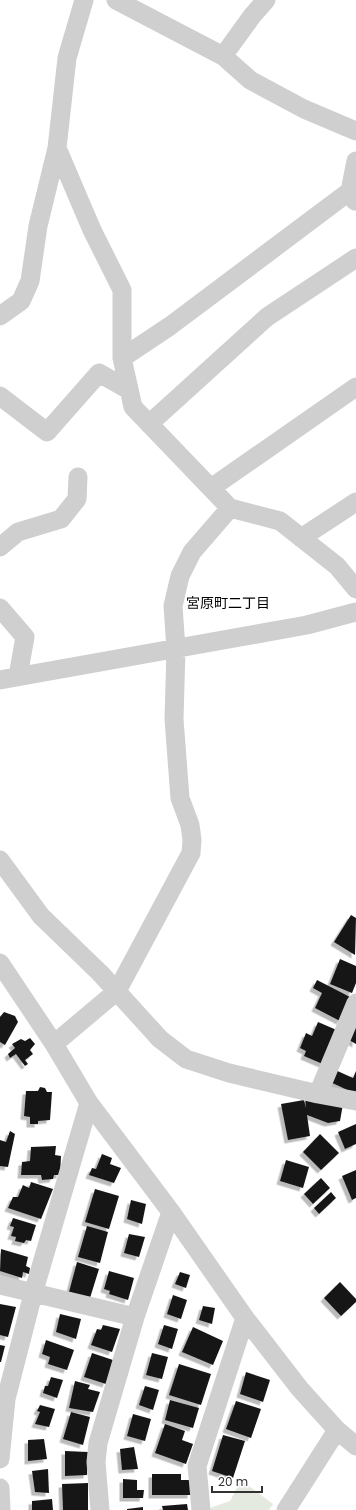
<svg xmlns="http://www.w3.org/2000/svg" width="356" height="1510" font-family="Poppins,'Noto Sans JP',sans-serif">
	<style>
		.green { fill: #e4eadf }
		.building { fill: #191919; filter: url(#shadow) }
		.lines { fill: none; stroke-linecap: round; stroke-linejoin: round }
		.street { stroke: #cfcfcf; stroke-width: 19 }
		.labels { text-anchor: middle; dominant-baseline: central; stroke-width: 4; stroke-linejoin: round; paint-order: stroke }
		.neighbourhood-label { font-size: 14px; fill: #000; stroke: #fff }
	</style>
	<defs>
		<filter id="shadow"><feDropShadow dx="-3.5" dy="3.5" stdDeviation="0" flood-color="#0004"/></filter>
	</defs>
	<rect width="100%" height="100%" fill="#fff"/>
	<path class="green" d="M241 1480 273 1504 269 1510H210V1508L230 1501Z"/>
	<path class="building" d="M351 915 356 918 355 955 334 942Z
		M340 959 356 966V983L352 993 330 984Z
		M317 980 352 998 340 1021 315 1008 322 993 313 988Z
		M4 1012 15 1016 18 1022 5 1045 0 1042V1017Z
		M318 1022 339 1031 325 1065 304 1056 306 1051 300 1048 306 1033 312 1036Z
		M356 1025V1044L349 1040Z
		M30 1038 35 1044 30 1050 33 1054 25 1060 28 1064 25 1066 16 1054 10 1058 8 1054 15 1048 12 1044 21 1039 25 1041Z
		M333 1069 353 1078 356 1071V1094L328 1081Z
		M40 1087 45 1088 47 1092H52L50 1120 38 1121V1124H30V1117L24 1116 26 1091H38Z
		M305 1098 343 1104 340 1121 328 1123 307 1115 310 1136 288 1140 281 1104 304 1100 306 1108Z
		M356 1124V1144L345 1149 338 1132Z
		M10 1131 15 1134 8 1167 0 1166V1140L6 1142Z
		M320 1134 339 1153 321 1170 303 1152Z
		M56 1146 55 1155 61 1156 60 1175H54L53 1179 42 1180 41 1175H21L22 1162 30 1161 31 1147Z
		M102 1154 112 1158 110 1164 121 1168 114 1183 89 1175 92 1168 96 1169Z
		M286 1160 309 1167 303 1188 280 1181Z
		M356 1170V1198L352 1200 342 1176Z
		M321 1178 330 1188 313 1204 304 1194Z
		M31 1182 53 1189 41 1219 8 1208 13 1197H18L23 1185 29 1188Z
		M95 1189 119 1196 109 1229 85 1222Z
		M331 1192 336 1198 319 1214 314 1208Z
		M131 1200 146 1204 142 1224 127 1219Z
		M13 1218 36 1225 31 1241 26 1240 24 1243 15 1241 16 1237 11 1236 14 1227 10 1226Z
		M87 1226 108 1232 100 1263 78 1257Z
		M129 1234 145 1237 139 1257 124 1253Z
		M1 1249 28 1257 26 1266 30 1268 29 1274 23 1272 22 1278 0 1271Z
		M77 1262 99 1269 90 1298 69 1292Z
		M109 1271 134 1278 128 1300 109 1294 110 1291 104 1289Z
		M180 1272 190 1275 186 1288 175 1284Z
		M340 1282 356 1299V1302L341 1316 324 1298Z
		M173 1295 187 1300 181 1319 167 1314Z
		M0 1304 16 1307 8 1337 0 1335Z
		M203 1306 215 1308 212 1324 199 1320Z
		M60 1314 81 1319 76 1339 56 1332Z
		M103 1325 120 1329 112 1352 91 1345 97 1329 101 1330Z
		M164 1325 178 1329 172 1349 158 1344Z
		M193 1327 223 1341 213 1365 182 1352Z
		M46 1340 74 1350 67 1370 48 1364 50 1357 42 1354Z
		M0 1345 5 1346 1 1362H0Z
		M92 1353 113 1360 106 1384 84 1377Z
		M152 1353 168 1357 162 1379 146 1375Z
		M179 1364 211 1374 201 1405 169 1395Z
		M246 1372 270 1380 263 1402 240 1394Z
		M51 1377 63 1380 57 1398 43 1393 45 1386H48Z
		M75 1381 90 1385 88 1389 100 1392 93 1412 69 1408Z
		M145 1386 159 1390 153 1410 139 1405Z
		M170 1400 199 1408 193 1428 165 1420Z
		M236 1401 261 1409 251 1438 226 1429Z
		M40 1405 55 1409 49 1427 35 1424 40 1412 37 1411Z
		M71 1412 90 1417 83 1445 63 1439Z
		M133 1414 151 1419 145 1441 127 1436Z
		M165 1424 185 1431 182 1440 193 1444 186 1464 155 1453Z
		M223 1435 245 1441 233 1478 212 1471Z
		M44 1439 47 1459 28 1461V1440Z
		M134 1447 138 1469 122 1470 120 1449Z
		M65 1451 88 1452 87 1475 65 1476Z
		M48 1469 49 1493 35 1492 32 1471Z
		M152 1474H181V1480H191V1495H152Z
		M123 1479 137 1480V1490H144L143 1498H123Z
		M88 1483V1510H63L62 1484Z
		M52 1499 53 1510H32V1501Z
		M187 1504 188 1510H163L162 1506Z
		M143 1507V1510H127V1509Z"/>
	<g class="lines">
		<path class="street" d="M116 0 223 56 250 80 304 109 356 131
			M223 56 252 16 266 0
			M57 148 92 230 122 290V358L133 407 230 508 280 521 337 566 356 589
			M355 201 350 191 356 161
			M0 316 21 301 30 281 38 226 57 148 67 58 84 0
			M122 358 170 326 350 191
			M0 396 47 432 99 373 129 390
			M149 424 267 317 356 258
			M211 488 356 387
			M301 538 356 502
			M0 547 18 532 61 519 77 499 78 477
			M0 608 25 637 18 676
			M0 680 307 625 356 612
			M0 860 41 916 100 973 160 1039 186 1059 229 1073 318 1094 356 1101
			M0 963 54 1044 89 1103 171 1212 245 1318 300 1389 337 1430 356 1446
			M54 1044 117 991 191 853 192 840 190 825 180 798 174 719 176 649 173 606 180 576 192 552 230 508
			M318 1094 356 1003
			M0 1285 135 1317
			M0 1459 6 1399 33 1294 89 1103
			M0 1488 1 1510
			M100 1510 96 1462 98 1443 135 1317 171 1212
			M201 1510 197 1466 245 1318
			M286 1510 337 1430"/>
	</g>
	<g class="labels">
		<g class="neighbourhood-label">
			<text x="228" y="603">宮原町二丁目</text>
		</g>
	</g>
	<path d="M212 1486v6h50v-6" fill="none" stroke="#323232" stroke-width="2"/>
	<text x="218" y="1486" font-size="12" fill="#323232" stroke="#ffffff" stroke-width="3" paint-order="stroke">20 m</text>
</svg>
